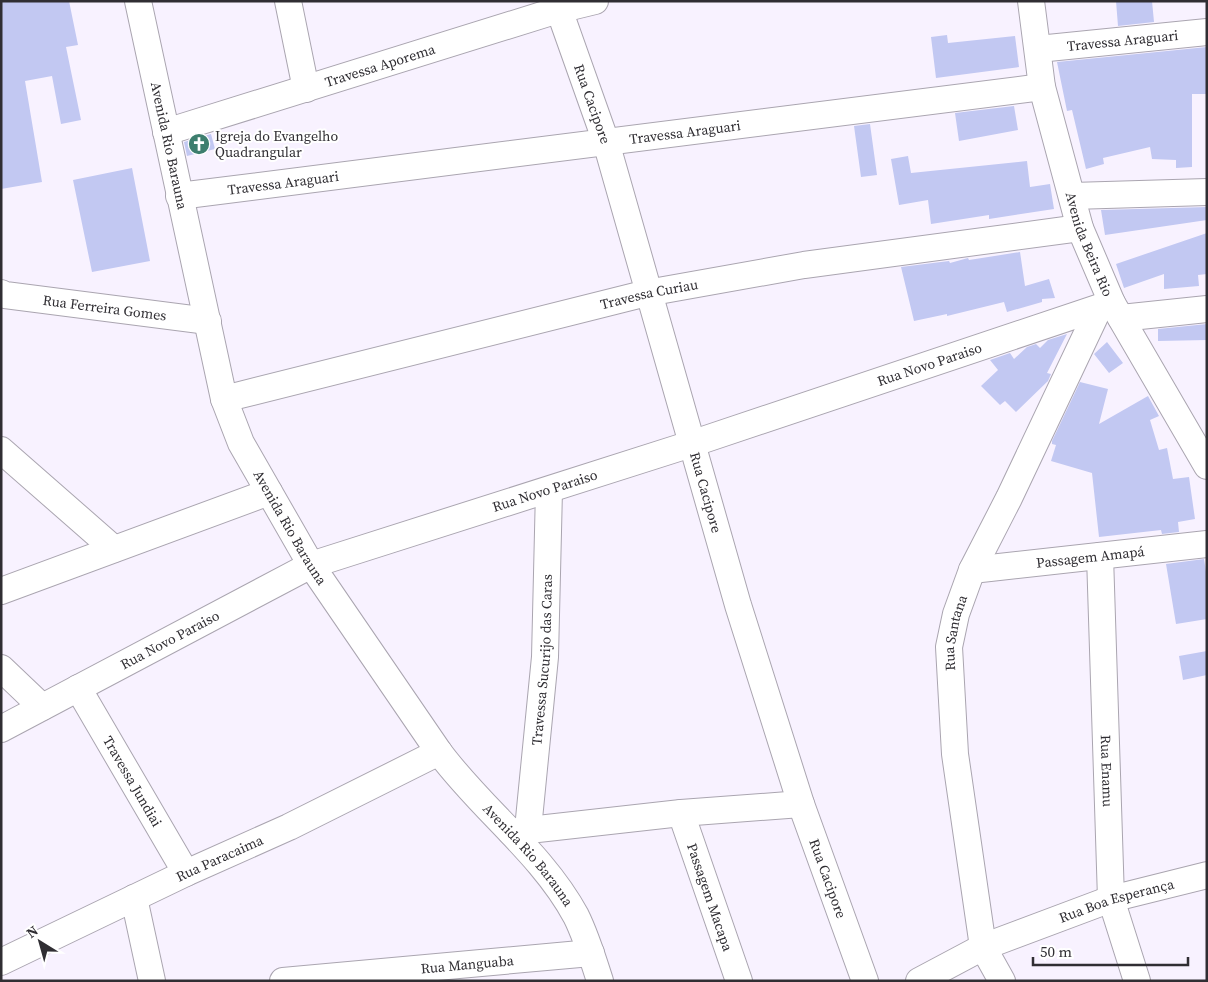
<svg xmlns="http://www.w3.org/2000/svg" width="1208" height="982" font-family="'Source Serif 4',serif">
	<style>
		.building { fill: #c2c8f2 }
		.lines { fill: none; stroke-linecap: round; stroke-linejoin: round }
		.minor-casing { stroke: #aaa5b0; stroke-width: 28 }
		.minor { stroke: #fff; stroke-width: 26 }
		.labels { text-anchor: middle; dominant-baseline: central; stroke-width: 4; stroke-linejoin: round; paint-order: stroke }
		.street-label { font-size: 14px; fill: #302e33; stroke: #fff }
		.poi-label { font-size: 14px; fill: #302e33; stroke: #fff; text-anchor: start }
	</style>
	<rect width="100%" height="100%" fill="#f8f2ff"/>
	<path class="building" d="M1 1H69L78 45 66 47 81 120 61 124 52 76 25 81 42 182 1 189Z
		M1116 1H1152L1154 22 1118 26Z
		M947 35 948 43 1015 36 1019 67 936 78 931 37Z
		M1207 47V94H1192V167L1176 168V160L1152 159 1150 147 1103 158 1104 164 1086 169 1072 110 1067 111 1057 62Z
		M1014 106 1018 130 959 141 955 113Z
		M870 124 877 175 861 177 854 126Z
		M211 134 215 149 187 156 184 142Z
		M908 156 911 173 1027 161 1030 187 1050 184 1054 209 989 219V215L931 224 928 200 899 205 891 159Z
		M132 168 150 261 92 272 73 180Z
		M1207 207V220L1105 235 1101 210Z
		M1207 233V274L1198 275 1199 286 1164 289V274L1124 288 1116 264Z
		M1020 252 1025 286 1049 279 1055 298 1042 299V302L1007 312 1004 302 947 316V314L914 321 901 267 949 261 950 263 968 258 969 260Z
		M1207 324V340L1158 341V329Z
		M1067 334 1047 373 1051 374 1048 381 1016 412 1005 401 1000 405 981 386 998 370 990 360 1010 353 1014 359 1027 347 1036 344 1040 348 1048 340Z
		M1107 342 1123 363 1109 373 1094 354Z
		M1080 382 1108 389 1099 424 1148 396 1159 416 1150 420 1159 450 1167 448 1173 479 1189 477 1195 519 1178 522 1179 532 1162 534 1161 530 1099 537 1092 473 1051 461 1056 445 1052 444V441Z
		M1204 559 1207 578V619L1176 624 1166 564Z
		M1207 651V675L1183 680 1179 656Z"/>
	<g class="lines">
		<g class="minor-casing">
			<g id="minor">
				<path id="s1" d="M138 1 224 399 241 443 311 565 439 752C481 809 542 853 576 916 586 936 593 959 600 981"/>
				<path d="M288 1 306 89"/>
				<path id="s2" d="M556 1 606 142 738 605 801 804 865 981"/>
				<path id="s3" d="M1031 1 1042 87 1080 228 1112 303 1207 466"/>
				<path id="s4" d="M1038 49 1207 32"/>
				<path id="s5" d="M166 132 558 10 595 1"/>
				<path id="s6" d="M179 196 1042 87"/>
				<path d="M1072 196 1207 192"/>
				<path id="s7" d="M1 293 5 295 208 321"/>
				<path d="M1121 318 1207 309"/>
				<path id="s8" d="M224 399 647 293 804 265 1080 228"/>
				<path d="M1 450 114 549"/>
				<path id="s9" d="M1100 556 1111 899 1137 981"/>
				<path id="s10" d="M972 570 1207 544"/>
				<path d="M1 591 269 492"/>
				<path d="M1 668 42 707"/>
				<path id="s11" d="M78 688 186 873"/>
				<path id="s12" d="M1 729 311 565 691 444 1112 303"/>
				<path id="s13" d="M681 813 739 981"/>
				<path id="s14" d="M528 829 545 657 549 490"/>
				<path d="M511 832 681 813 801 804"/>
				<path d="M134 898 152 981"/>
				<path id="s15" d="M1 962 186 873 289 827 439 752"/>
				<path id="s16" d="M283 981 591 953"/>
				<path id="s17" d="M919 981 983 947 1111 899 1207 875"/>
				<path id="s18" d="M1002 981 983 947 955 754 949 647 956 614 972 570 1009 498 1099 308"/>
			</g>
		</g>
		<use href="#minor" class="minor"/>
	</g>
	<defs>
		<g id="church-disc" transform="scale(1.125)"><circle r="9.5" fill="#3d7e6e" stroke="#fff"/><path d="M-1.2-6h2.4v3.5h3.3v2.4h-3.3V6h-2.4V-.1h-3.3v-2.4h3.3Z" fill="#fff"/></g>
	</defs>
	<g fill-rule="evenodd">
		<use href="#church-disc" x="199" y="144"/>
	</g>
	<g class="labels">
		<g class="street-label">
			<text stroke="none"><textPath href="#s4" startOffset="85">Travessa Araguari</textPath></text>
			<text stroke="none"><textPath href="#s5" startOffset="224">Travessa Aporema</textPath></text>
			<text stroke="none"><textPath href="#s2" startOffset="109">Rua Cacipore</textPath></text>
			<text stroke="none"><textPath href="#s6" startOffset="510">Travessa Araguari</textPath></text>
			<text stroke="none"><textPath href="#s1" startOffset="148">Avenida Rio Barauna</textPath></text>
			<text stroke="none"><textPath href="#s6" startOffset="105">Travessa Araguari</textPath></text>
			<text stroke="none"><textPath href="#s3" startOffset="251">Avenida Beira Rio</textPath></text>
			<text stroke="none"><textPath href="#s8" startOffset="438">Travessa Curiau</textPath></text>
			<text stroke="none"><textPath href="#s7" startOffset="105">Rua Ferreira Gomes</textPath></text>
			<text stroke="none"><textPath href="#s12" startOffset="1001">Rua Novo Paraiso</textPath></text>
			<text stroke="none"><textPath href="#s12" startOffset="596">Rua Novo Paraiso</textPath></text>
			<text stroke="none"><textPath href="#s2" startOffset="514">Rua Cacipore</textPath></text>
			<text stroke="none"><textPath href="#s1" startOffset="552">Avenida Rio Barauna</textPath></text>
			<text stroke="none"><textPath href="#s10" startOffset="119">Passagem Amapá</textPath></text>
			<text stroke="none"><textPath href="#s18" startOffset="356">Rua Santana</textPath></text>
			<text stroke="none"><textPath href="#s12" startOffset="191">Rua Novo Paraiso</textPath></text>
			<text stroke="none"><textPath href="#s14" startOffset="170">Travessa Sucurijo das Caras</textPath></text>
			<text stroke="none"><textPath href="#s9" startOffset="215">Rua Enamu</textPath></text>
			<text stroke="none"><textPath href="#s11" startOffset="108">Travessa Jundiai</textPath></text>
			<text stroke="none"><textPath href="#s1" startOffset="958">Avenida Rio Barauna</textPath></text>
			<text stroke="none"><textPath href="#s15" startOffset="242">Rua Paracaima</textPath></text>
			<text stroke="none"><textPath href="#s2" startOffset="919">Rua Cacipore</textPath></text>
			<text stroke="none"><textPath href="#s13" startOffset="89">Passagem Macapa</textPath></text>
			<text stroke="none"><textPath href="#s17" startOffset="214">Rua Boa Esperança</textPath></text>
			<text stroke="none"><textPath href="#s16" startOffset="185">Rua Manguaba</textPath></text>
		</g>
		<g class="poi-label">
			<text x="215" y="136">Igreja do Evangelho<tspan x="215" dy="16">Quadrangular</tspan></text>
		</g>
	</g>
	<rect width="1208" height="982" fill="none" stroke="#302e33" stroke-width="5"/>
	<g transform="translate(40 942) rotate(323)" stroke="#ffffff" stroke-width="4" paint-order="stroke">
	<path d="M0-4L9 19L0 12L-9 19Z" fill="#302e33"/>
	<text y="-8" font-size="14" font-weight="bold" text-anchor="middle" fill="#302e33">N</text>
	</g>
	<path d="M1033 957v8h155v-8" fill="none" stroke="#302e33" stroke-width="2.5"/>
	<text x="1040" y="957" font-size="15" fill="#302e33" stroke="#ffffff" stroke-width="4" paint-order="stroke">50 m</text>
</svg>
